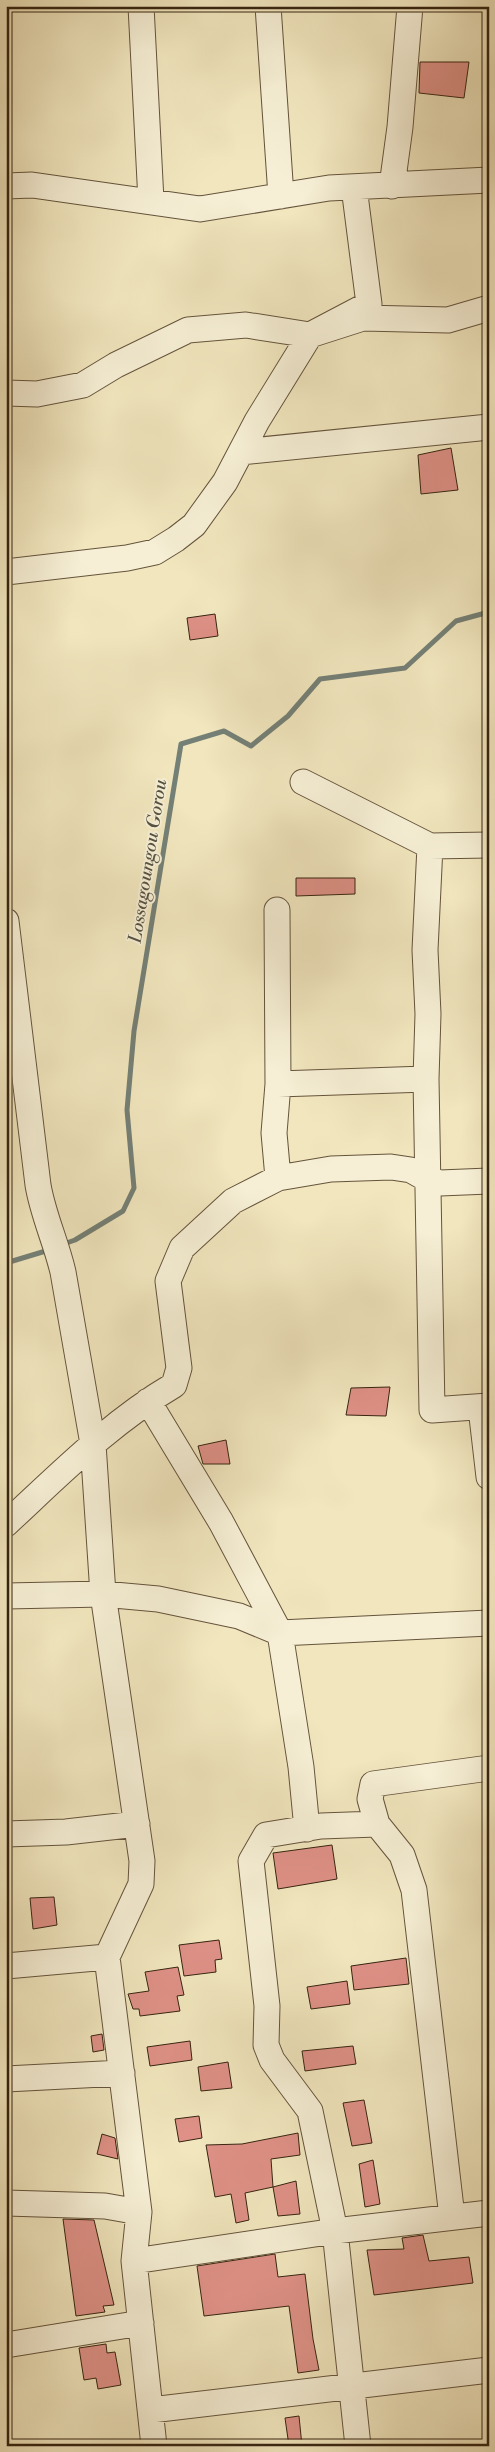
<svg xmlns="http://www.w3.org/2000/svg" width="495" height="2452" font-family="'Libre Bodoni',serif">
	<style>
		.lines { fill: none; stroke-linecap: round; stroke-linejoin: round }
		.stream { stroke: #748076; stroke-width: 5 }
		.building { fill: #df9187; stroke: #362410 }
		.minor-casing { stroke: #65543c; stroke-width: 27 }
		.minor { stroke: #f6efd5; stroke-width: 25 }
		.labels { text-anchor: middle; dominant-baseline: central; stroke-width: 4; stroke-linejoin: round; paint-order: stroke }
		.water-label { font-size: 18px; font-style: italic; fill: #555243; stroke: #f6efd5 }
	</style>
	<rect width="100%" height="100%" fill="#f1e6be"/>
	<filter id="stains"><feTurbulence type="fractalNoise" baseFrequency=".004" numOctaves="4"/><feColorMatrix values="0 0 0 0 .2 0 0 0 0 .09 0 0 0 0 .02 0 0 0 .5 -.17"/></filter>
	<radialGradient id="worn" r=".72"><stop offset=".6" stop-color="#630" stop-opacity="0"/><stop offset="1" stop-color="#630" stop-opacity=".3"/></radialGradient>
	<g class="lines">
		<path class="stream" d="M61 1245 75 1240 123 1211 134 1188 127 1110 134 1031 181 744 224 731 251 746 288 716 320 679 405 668 456 621 489 612
			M6 1263 49 1250"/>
	</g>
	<path class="building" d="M420 62H469L464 98 419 93Z
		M451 448 458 490 421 494 418 455Z
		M215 614 218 636 190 640 187 618Z
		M296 878H355V894L296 896Z
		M390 1387 386 1416 346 1415 351 1388Z
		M226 1440 230 1464H203L198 1446Z
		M332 1845 337 1879 278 1889 273 1853Z
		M54 1897 57 1925 33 1929 30 1898Z
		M219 1940 222 1959 215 1960 216 1972 184 1976 179 1945Z
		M406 1958 409 1984 354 1990 351 1966Z
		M178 1967 184 1995 177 1996 180 2011 140 2016 139 2009H133L128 1994 149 1991 145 1972Z
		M347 1981 350 2004 311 2009 307 1987Z
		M102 2034 104 2050 93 2052 91 2036Z
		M190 2041 192 2060 150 2066 147 2047Z
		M353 2046 356 2064 305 2071 302 2051Z
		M228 2062 232 2088 201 2091 198 2067Z
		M364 2100 372 2143 352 2146 343 2103Z
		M199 2116 202 2138 179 2142 175 2119Z
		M298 2133 300 2155 271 2159 273 2187 245 2193 249 2220 236 2223 231 2194 215 2197 206 2145 242 2144Z
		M102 2134 115 2138 118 2159 97 2154Z
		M373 2160 380 2204 365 2207 359 2164Z
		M296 2181 300 2214 278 2216 273 2187Z
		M63 2219 94 2220 114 2305 103 2306 105 2312 76 2316Z
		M423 2235 429 2261 469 2257 473 2283 374 2295 367 2250 404 2249 402 2238Z
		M275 2254 278 2277 305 2274 313 2339 319 2370 298 2373 289 2306 204 2316 197 2266Z
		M106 2344 107 2353 115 2352 121 2385 98 2389 96 2378 84 2380 79 2348Z
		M299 2416 302 2446H289L285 2418Z"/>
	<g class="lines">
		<g class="minor-casing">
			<path id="minor" d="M141 6 151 201
				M268 6 281 196
				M6 186 32 185 200 209 329 188 489 180
				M392 186 400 127 410 6
				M6 393 37 394 83 385 116 365 188 330 246 325 310 335 369 304 354 187
				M241 452 489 427
				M6 572 127 558 155 552 176 539 194 525 225 482 257 421 310 335 363 318 448 320 489 308
				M303 782 430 846 489 845
				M430 846 425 950 428 1014 426 1079 432 1410 489 1406
				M277 910 278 1084 274 1133 278 1178
				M6 921 38 1185C43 1215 56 1242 63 1272L93 1444 103 1594 142 1861 141 1884 107 1957 139 2212 134 2261 154 2446
				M278 1084 426 1079
				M148 1401 221 1522 280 1633 301 1767 307 1829
				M481 1408 489 1477
				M6 1524C59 1475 111 1422 174 1385L179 1368 168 1281 182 1248 233 1201 278 1178 331 1169 391 1167 411 1170 427 1179 440 1183 489 1181
				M6 1596 103 1594 158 1599 239 1616 280 1633 489 1623
				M377 1824 370 1799 373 1784 489 1768
				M6 1834 66 1832 137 1824
				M6 1966 107 1957
				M6 2079 122 2073
				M6 2203 105 2206 139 2212
				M134 2261 335 2231 489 2213
				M6 2345 141 2323
				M151 2410 489 2370
				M358 2446 335 2231 310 2111 272 2060 266 2045 267 2006 251 1861 266 1835 321 1826 377 1824 402 1855 414 1890 452 2217"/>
		</g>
		<use href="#minor" class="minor"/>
	</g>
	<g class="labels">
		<g class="water-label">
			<text transform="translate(148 861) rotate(-81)">Lossagoungou Gorou</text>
		</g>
	</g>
	<rect width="495" height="2452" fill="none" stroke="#f1e6be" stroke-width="25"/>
	<rect x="8" y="8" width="480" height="2437" fill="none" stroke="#362410" stroke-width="2.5"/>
	<rect x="12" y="12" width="470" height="2427" fill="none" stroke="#362410"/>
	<rect width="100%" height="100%" filter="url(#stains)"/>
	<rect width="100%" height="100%" fill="url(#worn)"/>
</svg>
